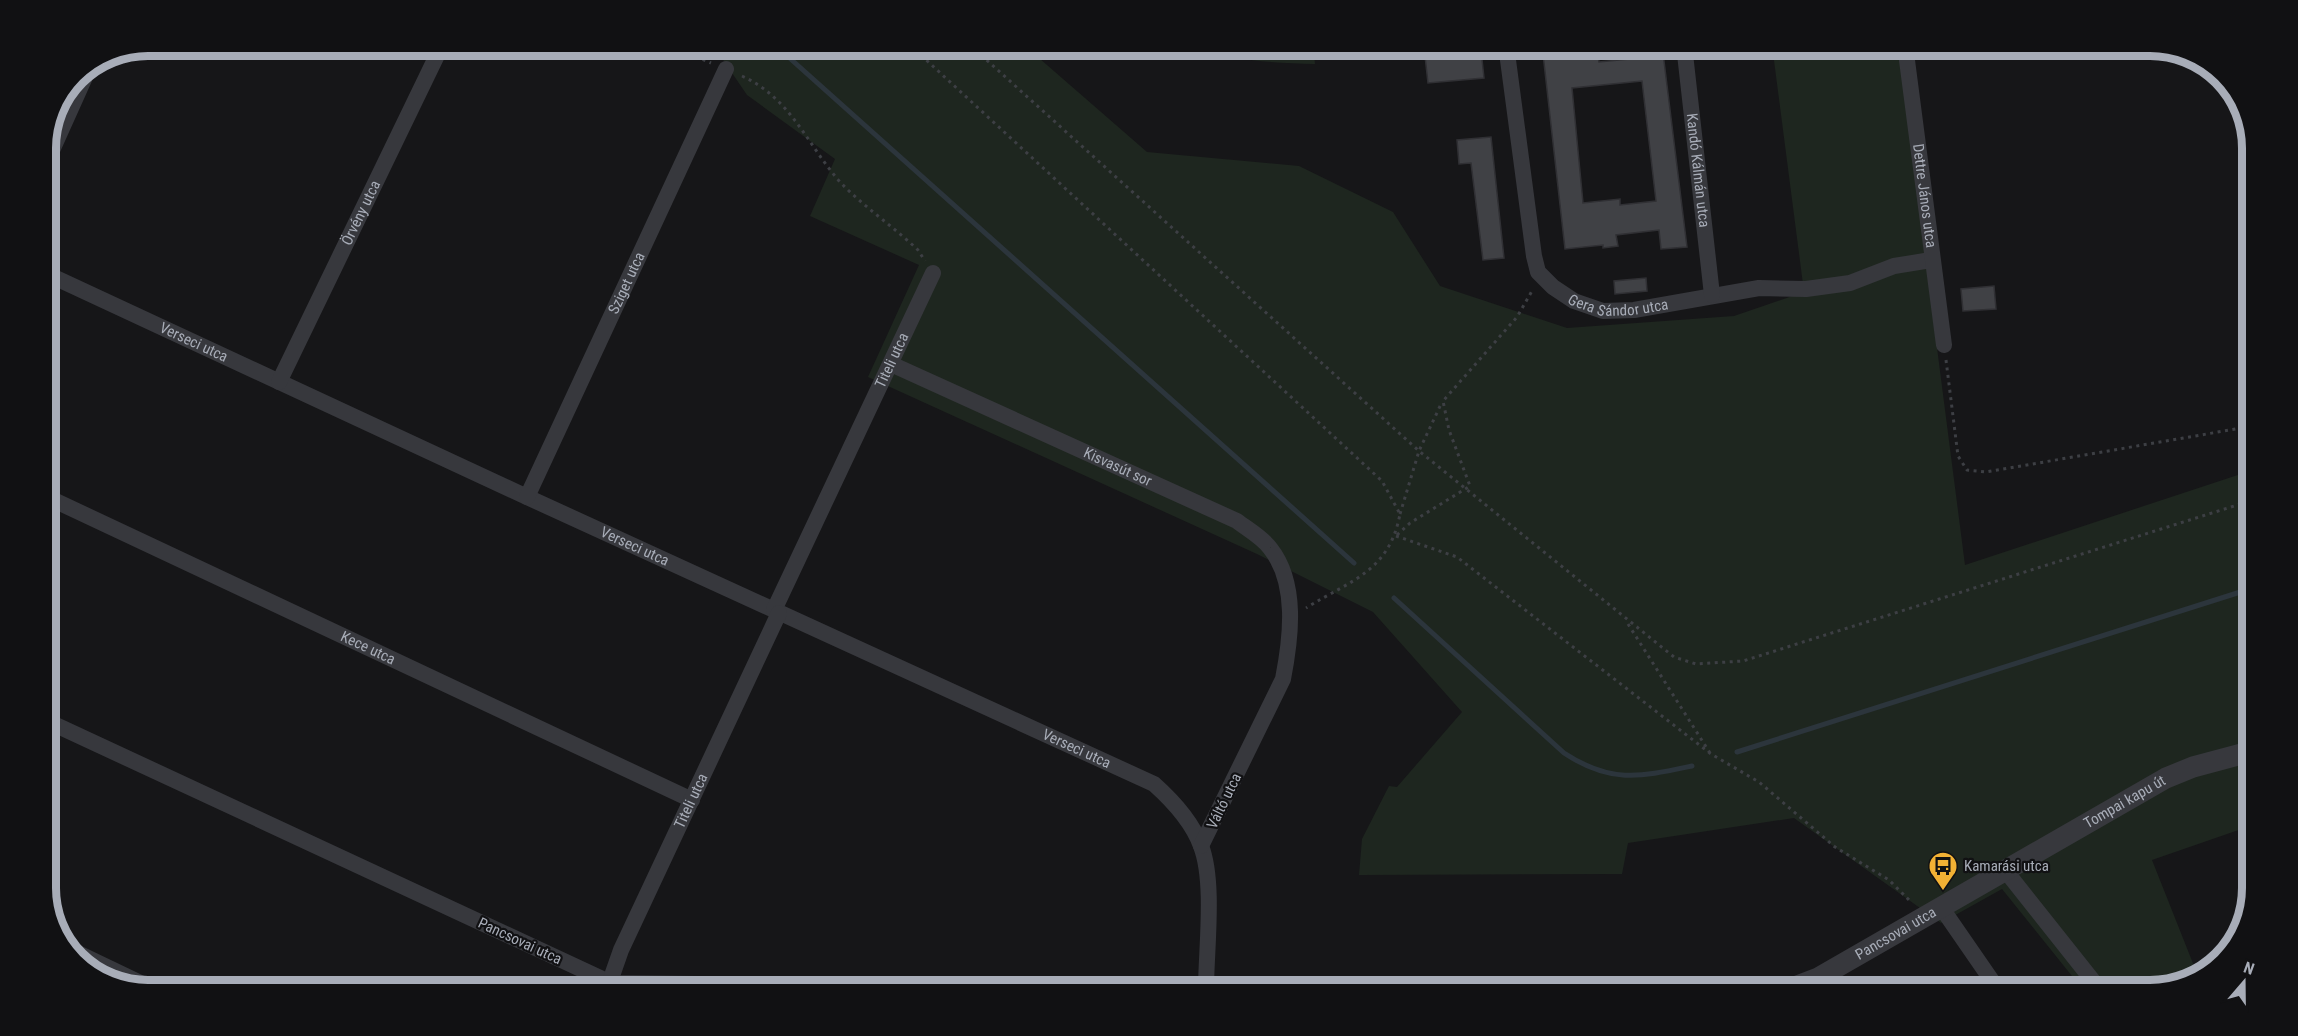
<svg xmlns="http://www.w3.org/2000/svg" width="2298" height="1036" font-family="'Roboto Condensed',sans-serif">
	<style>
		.green { fill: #1e261f }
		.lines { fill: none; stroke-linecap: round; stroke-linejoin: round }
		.stream { stroke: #2c353c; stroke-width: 5 }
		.building { fill: #404145; stroke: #303034; stroke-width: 1.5; fill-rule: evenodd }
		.path { stroke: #3d3f44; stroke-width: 3; stroke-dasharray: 3 4.5; stroke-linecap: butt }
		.minor { stroke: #37383d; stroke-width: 16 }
		.tertiary { stroke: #37383d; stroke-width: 21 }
		.labels { text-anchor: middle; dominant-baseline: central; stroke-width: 4.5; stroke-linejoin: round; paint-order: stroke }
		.street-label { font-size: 15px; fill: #a8adb8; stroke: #111113 }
		.poi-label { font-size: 15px; fill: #a8adb8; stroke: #111113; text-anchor: start }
		.rim { fill: none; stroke: #a8adb8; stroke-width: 8 }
	</style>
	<rect width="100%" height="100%" fill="#161618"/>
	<path class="green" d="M713 45H1024L1147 152 1299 166 1393 212 1440 286 1567 328 1734 316 1804 292 1772 45H1898L1965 565 2253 470V825L2152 860 2198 976 2150 991H2084L2002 889 1941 923 1794 818 1628 843 1622 874 1359 875 1362 839 1389 786 1397 787 1462 712 1373 612 1257 554 868 377 919 265 810 216 835 159 747 95Z
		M1192 45H1313L1315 64C1274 63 1230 61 1192 45Z"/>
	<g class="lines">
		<path class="stream" d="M775 45 1354 563
			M1394 598 1564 753C1611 784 1640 777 1692 766
			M1737 752 2253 588"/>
	</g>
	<path class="building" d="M1542 45H1567L1569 59 1598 56 1599 62 1639 58 1638 45H1662L1687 247 1661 249 1659 230 1616 235 1618 246 1603 248V245L1565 249ZM1642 81 1656 201 1620 205V199L1583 203 1572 88Z
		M1481 50 1484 78 1428 83 1425 56Z
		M1491 137 1504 258 1483 260 1471 163 1459 164 1457 140Z
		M1646 278 1647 291 1615 294 1614 281Z
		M1994 286 1996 309 1963 311 1961 289Z"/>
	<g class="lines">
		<path class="path" d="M668 45 711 63
			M910 45 1382 481 1400 514C1389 572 1351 580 1306 608
			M970 45 1419 451 1674 657 1696 664 1743 661 2253 500
			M742 76C792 99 807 145 841 183 864 207 894 227 918 250L925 261
			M1946 360 1958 456 1967 470 1986 472 2253 426
			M1400 514 1419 451 1442 402
			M1397 535 1410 523 1470 486 1449 430 1443 401 1517 317 1532 291
			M1396 536 1457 557 1711 754 1759 782 1835 847 1889 880 1912 903
			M1628 624 1710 753"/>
		<g class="minor">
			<path id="s1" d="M1506 45 1534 256 1538 272 1553 287 1574 301 1603 311 1634 310 1759 288 1806 289 1850 283 1894 266 1931 260"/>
			<path id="s2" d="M1684 45 1712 295"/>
			<path id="s3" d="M1905 45 1944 345"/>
			<path d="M45 166 90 66"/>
			<path id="s4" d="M45 273 527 497 1154 784C1173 801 1192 821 1201 846 1215 882 1206 950 1206 990L611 983 45 720"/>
			<path id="s5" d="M891 364 1237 521C1247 529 1262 537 1270 548 1298 583 1291 638 1283 679L1201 846"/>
			<path id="s6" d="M279 382 442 45"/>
			<path id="s7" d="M45 496 692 800"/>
			<path id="s8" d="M527 497 726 69"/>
			<path id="s9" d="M774 610 933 273"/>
			<path d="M2005 870 2101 991"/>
			<path d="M1941 907 1999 991"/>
			<path d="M63 946 157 991"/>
			<path id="s10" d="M607 990 621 950 779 613"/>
		</g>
		<g class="tertiary">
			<path d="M1206 991H1286"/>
			<path id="s11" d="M1784 991 1818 978 2166 778 2193 767 2253 751"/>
		</g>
	</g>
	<defs>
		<g id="bus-pin" transform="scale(1.5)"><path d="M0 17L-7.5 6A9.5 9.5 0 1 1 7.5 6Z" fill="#f2b134" stroke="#111113"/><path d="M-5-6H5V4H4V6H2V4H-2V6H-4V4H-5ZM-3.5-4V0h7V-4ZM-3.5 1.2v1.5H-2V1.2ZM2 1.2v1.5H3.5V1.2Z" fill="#111"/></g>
	</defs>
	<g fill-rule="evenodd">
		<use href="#bus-pin" x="1943" y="866"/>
	</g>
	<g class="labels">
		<g class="street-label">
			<text stroke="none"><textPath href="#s2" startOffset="126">Kandó Kálmán utca</textPath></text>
			<text stroke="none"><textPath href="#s3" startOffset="152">Dettre János utca</textPath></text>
			<text stroke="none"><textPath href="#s6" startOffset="188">Örvény utca</textPath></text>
			<text stroke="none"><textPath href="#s8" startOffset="236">Sziget utca</textPath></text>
			<text stroke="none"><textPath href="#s1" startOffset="321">Gera Sándor utca</textPath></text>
			<text stroke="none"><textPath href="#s4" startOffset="164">Verseci utca</textPath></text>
			<text stroke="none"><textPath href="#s9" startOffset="276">Titeli utca</textPath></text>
			<text stroke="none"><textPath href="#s5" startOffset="249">Kisvasút sor</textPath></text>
			<text stroke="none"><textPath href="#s4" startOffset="650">Verseci utca</textPath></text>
			<text stroke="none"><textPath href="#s7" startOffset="357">Kece utca</textPath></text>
			<text stroke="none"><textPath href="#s4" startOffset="1136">Verseci utca</textPath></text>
			<text stroke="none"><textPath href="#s10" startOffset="207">Titeli utca</textPath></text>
			<text transform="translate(1224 801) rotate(-64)">Váltó utca</text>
			<text stroke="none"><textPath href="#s11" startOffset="390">Tompai kapu út</textPath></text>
			<text stroke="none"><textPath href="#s11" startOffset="126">Pancsovai utca</textPath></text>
			<text transform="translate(520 941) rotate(25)">Pancsovai utca</text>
		</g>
		<g class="poi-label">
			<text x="1964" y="866">Kamarási utca</text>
		</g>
	</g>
	<path d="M0 0H2298V1036H0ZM148 56H2150A92 92 0 0 1 2242 148V888A92 92 0 0 1 2150 980H148A92 92 0 0 1 56 888V148A92 92 0 0 1 148 56Z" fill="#111113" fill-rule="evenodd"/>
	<path class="rim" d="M148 56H2150A92 92 0 0 1 2242 148V888A92 92 0 0 1 2150 980H148A92 92 0 0 1 56 888V148A92 92 0 0 1 148 56Z"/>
	<g transform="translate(2244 982) rotate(20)" stroke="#111113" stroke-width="4.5" paint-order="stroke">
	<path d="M0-4.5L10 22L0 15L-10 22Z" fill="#a8adb8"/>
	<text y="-9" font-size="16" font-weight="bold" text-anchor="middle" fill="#a8adb8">N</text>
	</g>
</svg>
